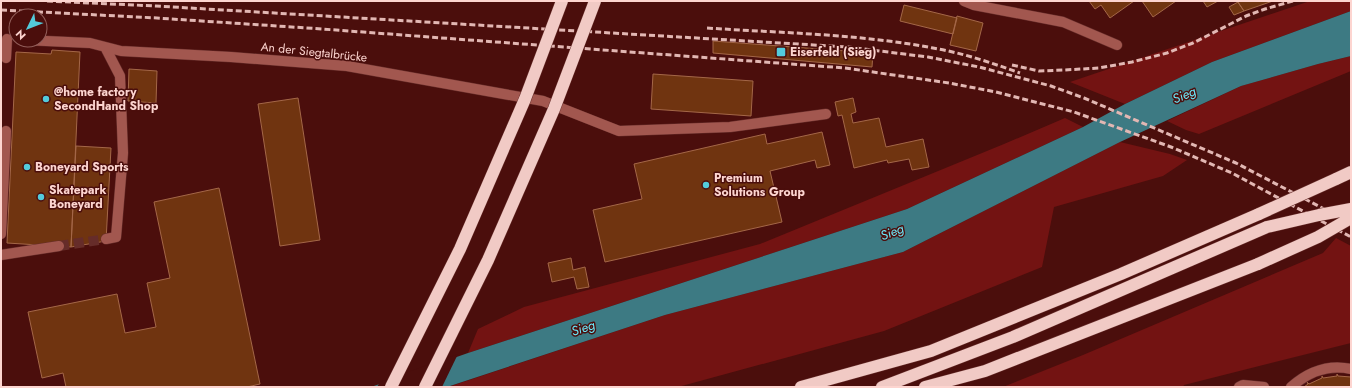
<svg xmlns="http://www.w3.org/2000/svg" width="1352" height="388" font-family="Jost,sans-serif">
	<style>
		.green { fill: #731312 }
		.water { fill: #3d7a83 }
		.pier { fill: #4b0e0c }
		.building { fill: #703410; stroke: #a46748 }
		.lines { fill: none; stroke-linecap: round; stroke-linejoin: round }
		.minor-tunnel { stroke: #662c29; stroke-width: 10; stroke-dasharray: 10 5; stroke-linecap: butt }
		.minor-casing { stroke: #672e2b; stroke-width: 11 }
		.highway-casing { stroke: #672e2b; stroke-width: 13 }
		.minor { stroke: #a2574f; stroke-width: 10 }
		.highway { stroke: #f1cac5; stroke-width: 12 }
		.rail { stroke: #e2b7b3; stroke-width: 3; stroke-dasharray: 6 3; stroke-linecap: butt }
		.highway-bridge-casing { stroke: #672e2b; stroke-width: 13; stroke-linecap: butt }
		.highway-bridge { stroke: #f1cac5; stroke-width: 12 }
		.poi-dot { fill: #53cbdb; stroke: #4b0e0c; stroke-width: 1.5 }
		.labels { text-anchor: middle; dominant-baseline: central; stroke-width: 3; stroke-linejoin: round; paint-order: stroke }
		.street-label { font-size: 12px; fill: #fdd5d0; stroke: #4b0e0c }
		.poi-label { font-size: 12px; font-weight: bold; fill: #fdd5d0; stroke: #4b0e0c; text-anchor: start }
		.water-label { font-size: 13px; font-style: italic; fill: #6bebfc; stroke: #4b0e0c }
	</style>
	<rect width="100%" height="100%" fill="#4b0e0c"/>
	<path class="green" d="M1310 1H1351V11L1212 62 1125 104 1070 82Z
		M1351 56V71L1199 134 1186 130 1167 121 1241 86 1318 64Z
		M1065 118 1083 127 907 209 468 353 478 329 524 307 760 244 1004 144Z
		M1120 142 1170 154 1187 160 1163 176 1054 207 1042 267 884 331 678 387H448L665 315 903 252Z
		M1336 238 1351 246V343L1184 385 1183 387H1003L1083 355 1323 253Z"/>
	<path class="water" d="M1351 11V56L1318 64 1241 86 1120 142 903 252 665 315 447 387H371L468 353 907 209 1083 127 1125 104 1212 62Z"/>
	<path class="pier" d="M458 354 442 387H377L380 382Z"/>
	<path class="building" d="M1089 1H1134L1110 18 1101 5 1095 9Z
		M1142 1H1176L1153 17Z
		M1203 1H1218L1207 7Z
		M1237 1H1273L1244 11Z
		M1238 2 1244 11 1234 15 1229 7Z
		M904 5 957 18 953 34 900 21Z
		M957 16 983 23 976 51 950 45Z
		M713 41 873 53 872 67 713 53Z
		M52 50 80 52 71 247 7 243 16 52 51 54Z
		M129 69 157 71 156 103 128 101Z
		M653 74 753 81 751 116 651 109Z
		M298 98 320 240 280 246 258 104Z
		M853 98 856 112 851 114 853 123 879 118 886 147 923 139 929 167 912 170 909 159 888 163 887 160 854 168 842 115 838 116 835 102Z
		M822 132 830 165 817 168 815 160 770 171 782 222 605 262 593 210 642 199 634 164 765 134 767 144Z
		M76 146 111 148 106 241 71 247Z
		M219 188 260 384 247 387H66L63 373 42 378 28 312 117 294 125 333 156 327 147 283 170 278 154 202Z
		M571 258 573 270 585 267 589 287 577 289 574 277 552 282 548 263Z
		M1337 374 1338 376 1351 377V387H1304L1308 384 1307 382 1309 384 1322 378V376L1323 378 1337 376Z"/>
	<g class="lines">
		<path class="minor-tunnel" d="M59 246 106 239"/>
		<g class="minor-casing">
			<path id="minor" d="M964 1 974 5 1063 22 1117 45
				M24 40 90 43 121 51 231 57 347 66 543 101 619 131 730 127 826 114
				M105 47 120 76 123 153 116 237 106 239
				M6 58 7 39
				M1 234 6 131
				M1 255 59 246
				M1239 387 1243 385 1264 387
				M1291 387C1308 372 1328 364 1351 369"/>
		</g>
		<g class="highway-casing">
			<path id="highway" d="M1336 179 1351 172
				M801 387 931 351 1121 274 1259 214
				M882 387 1013 337 1267 227
				M925 387 985 371 1258 264"/>
		</g>
		<use href="#minor" class="minor"/>
		<use href="#highway" class="highway"/>
		<path class="rail" d="M47 1 156 6 848 47 928 57 979 67 1051 86 1084 98 1236 163 1351 223
			M1 10 157 18 322 29 845 68 949 83 996 92 1074 112 1171 147 1232 173 1351 237
			M707 28C782 33 859 34 933 48 963 53 992 63 1020 73
			M1012 65 1039 71 1064 70 1099 68 1132 62 1167 53 1193 43 1246 16 1265 9 1293 1"/>
		<g class="highway-bridge-casing">
			<path id="highway-bridge" d="M1259 214 1336 179
				M1267 227 1319 215 1351 209
				M1258 264 1318 237 1351 218
				M391 387 460 249 525 99 562 1
				M425 387 488 260 554 109 595 1"/>
		</g>
		<use href="#highway-bridge" class="highway-bridge"/>
	</g>
	<g class="poi-dot">
		<rect x="776" y="47" width="10" height="10" rx="2"/>
		<circle cx="46" cy="99" r="4"/>
		<circle cx="27" cy="167" r="4"/>
		<circle cx="706" cy="185" r="4"/>
		<circle cx="41" cy="197" r="4"/>
	</g>
	<g class="labels">
		<g class="street-label">
			<text transform="translate(314 52) rotate(6)">An der Siegtalbrücke</text>
		</g>
		<g class="poi-label">
			<text x="790" y="52">Eiserfeld (Sieg)</text>
			<text x="54" y="92">@home factory<tspan x="54" dy="14">SecondHand Shop</tspan></text>
			<text x="35" y="167">Boneyard Sports</text>
			<text x="714" y="178">Premium<tspan x="714" dy="14">Solutions Group</tspan></text>
			<text x="49" y="190">Skatepark<tspan x="49" dy="14">Boneyard</tspan></text>
		</g>
		<g class="water-label">
			<text transform="translate(1184 95) rotate(-23)">Sieg</text>
			<text transform="translate(892 232) rotate(-21)">Sieg</text>
			<text transform="translate(583 328) rotate(-18)">Sieg</text>
		</g>
	</g>
	<rect width="1352" height="388" fill="none" stroke="#fdd5d0" stroke-width="4"/>
	<g transform="translate(28 28) rotate(227)"><circle r="19" fill="#4b0e0c" stroke="#925e5a"/>
	<path d="M0-3L7 15L0 10L-7 15Z" fill="#53cbdb"/>
	<text y="-6" font-size="11" font-weight="bold" text-anchor="middle" fill="#fdd5d0">N</text>
	</g>
</svg>
